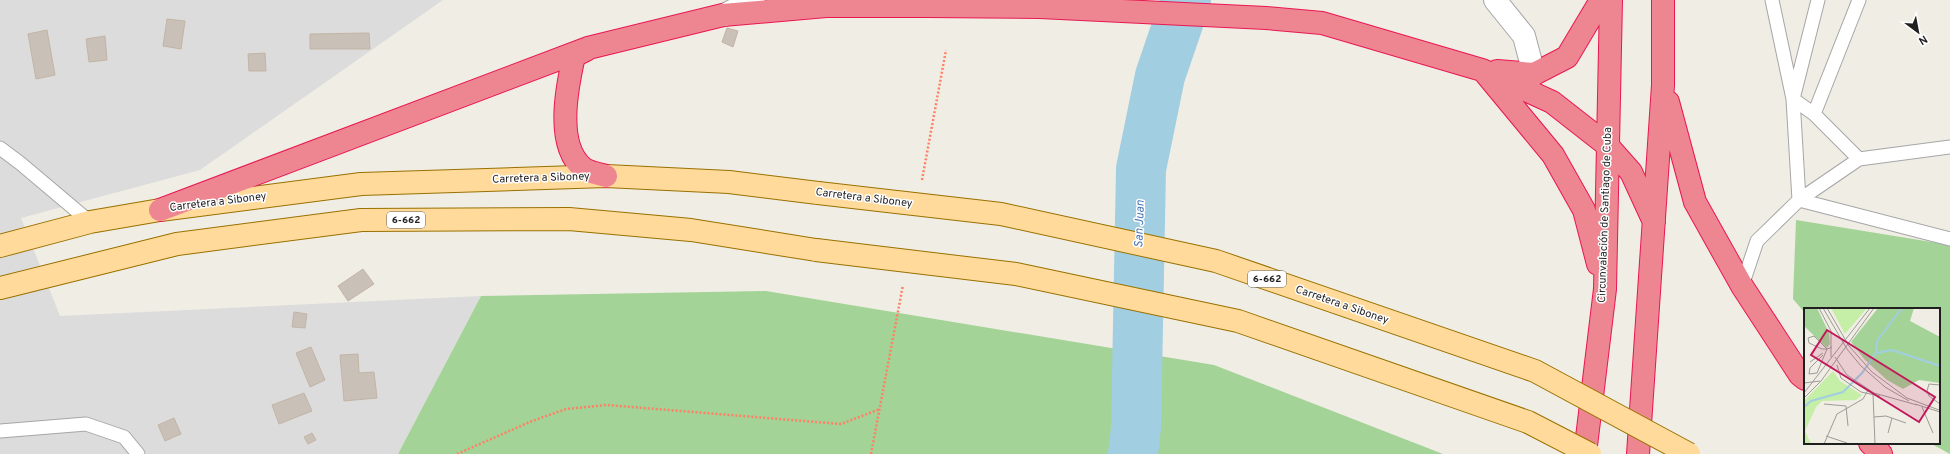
<svg xmlns="http://www.w3.org/2000/svg" width="1950" height="454" font-family="Overpass,sans-serif">
	<style>
		.residential { fill: #dddcdc }
		.forest { fill: #a3d396 }
		.lines { fill: none; stroke-linecap: round; stroke-linejoin: round }
		.river { stroke: #a1cee1; stroke-width: 50 }
		.building { fill: #c9c0b7; stroke: #c3b4a5 }
		.lane-casing { stroke: #a6a6a6; stroke-width: 15 }
		.street-casing { stroke: #a6a6a6; stroke-width: 24 }
		.primary-casing { stroke: #997100; stroke-width: 24 }
		.highway-casing { stroke: #e91751; stroke-width: 24 }
		.path { stroke: #ff8066; stroke-width: 2.5; stroke-dasharray: 2 2; stroke-linecap: butt }
		.lane { stroke: #fff; stroke-width: 13 }
		.street { stroke: #fff; stroke-width: 22 }
		.primary { stroke: #ffda9a; stroke-width: 22 }
		.highway { stroke: #ee8692; stroke-width: 22 }
		.primary-bridge-casing { stroke: #997100; stroke-width: 24; stroke-linecap: butt }
		.primary-bridge { stroke: #ffda9a; stroke-width: 22 }
		.labels { text-anchor: middle; dominant-baseline: central; stroke-width: 3; stroke-linejoin: round; paint-order: stroke }
		.shield { fill: #fff; stroke: #626262; stroke-width: 1 }
		.shield-label { font-size: 10px; font-weight: bold; fill: #1f1f1f }
		.street-label { font-size: 11px; fill: #1f1f1f; stroke: #fff }
		.water-label { font-size: 12px; font-style: italic; fill: #4375b6; stroke: #fff }
		.inset-river { fill: none; stroke: #a1cee1; stroke-width: 2 }
		.inset-road { fill: none; stroke: #9c9b95; stroke-width: 1 }
		.view { fill: #c2185b; fill-opacity: 0.15; stroke: #c2185b; stroke-width: 2 }
		.inset-edge { fill: none; stroke: #1f1f1f; stroke-width: 2 }
	</style>
	<rect width="100%" height="100%" fill="#f0ede4"/>
	<path class="residential" d="M0 0H443L200 170 21 218 60 316 481 296 398 454H0Z"/>
	<path class="forest" d="M1796 220 1950 245V454L1930 443H1939V309H1805V313L1793 299Z
		M766 291 1214 365 1443 454H398L481 296Z"/>
	<g class="lines">
		<path class="river" d="M1133 454 1136 428 1141 169 1160 76 1186 0"/>
	</g>
	<path class="building" d="M167 19 185 21 181 49 163 46Z
		M727 28 738 31 733 47 722 42Z
		M47 30 55 75 36 79 28 34Z
		M369 33 370 49H310V34Z
		M105 36 107 60 89 62 86 39Z
		M265 53 266 71H249L248 54Z
		M363 269 374 284 348 301 338 286Z
		M294 312 307 314 305 328 292 327Z
		M311 347 325 380 310 387 296 353Z
		M358 354 359 373 374 372 377 398 344 401 340 355Z
		M304 393 312 411 279 424 272 405Z
		M174 418 181 434 165 441 158 425Z
		M312 433 316 440 308 444 304 437Z"/>
	<g class="lines">
		<g class="lane-casing">
			<path id="lane" d="M1772 0 1793 99 1799 200
				M1794 95 1818 0
				M1793 99 1814 114 1859 159
				M1814 114 1859 0
				M0 148 20 163 90 222
				M1799 200 1950 239
				M1742 286 1757 241 1799 200 1859 159 1950 147
				M0 431 86 424 124 437 138 454"/>
		</g>
		<g class="street-casing">
			<path id="street" d="M1495 0 1524 36 1534 74
				M724 15 754 0"/>
		</g>
		<g class="primary-casing">
			<path id="primary" d="M0 246 90 222 160 210 361 184 606 176 729 182 818 193
				M0 288 177 244 361 220 569 219 691 230 816 250"/>
		</g>
		<g class="highway-casing">
			<path id="highway" d="M586 50 574 56C567 87 555 145 583 168 588 172 599 174 606 176
				M1497 71 1534 74 1567 57 1601 0
				M1486 74 1553 155 1584 210 1598 264
				M1668 102 1695 202 1742 286 1800 375 1805 379
				M160 210 588 48 723 15 826 6H928L1040 7 1266 18 1322 23 1482 70 1552 102 1607 145 1631 172 1654 222
				M1870 443 1881 454
				M1585 454 1605 289 1611 0
				M1638 454 1663 85V0"/>
		</g>
		<path class="path" d="M922 180 946 50
			M457 454 532 421 566 409 607 405 841 424 880 409
			M871 454 903 285"/>
		<use href="#lane" class="lane"/>
		<use href="#street" class="street"/>
		<use href="#primary" class="primary"/>
		<use href="#highway" class="highway"/>
		<g class="primary-bridge-casing">
			<path id="primary-bridge" d="M818 193 1001 214 1216 261 1535 371 1689 454
				M816 250 1016 274 1238 321 1528 422 1590 454"/>
		</g>
		<use href="#primary-bridge" class="primary-bridge"/>
	</g>
	<g class="labels">
		<g class="shield">
			<rect x="387" y="212" width="38" height="16" rx="3"/>
			<rect x="1248" y="271" width="38" height="16" rx="3"/>
		</g>
		<g class="shield-label">
			<text x="406" y="220">6-662</text>
			<text x="1267" y="279">6-662</text>
		</g>
		<g class="street-label">
			<text transform="translate(541 178) rotate(-2)">Carretera a Siboney</text>
			<text transform="translate(864 198) rotate(7)">Carretera a Siboney</text>
			<text transform="translate(218 202) rotate(-7)">Carretera a Siboney</text>
			<text transform="translate(1605 215) rotate(-88)">Circunvalación de Santiago de Cuba</text>
			<text transform="translate(1342 305) rotate(19)">Carretera a Siboney</text>
		</g>
		<g class="water-label">
			<text transform="translate(1140 224) rotate(-88)">San Juan</text>
		</g>
	</g>
	<g transform="translate(1804 308)">
		<rect width="136" height="136" fill="#f0ede4"/>
		<path d="M27 0H63L41 26ZM29 63 36 73 58 87 52 92 18 93 12 99 1 123 7 136H0V93Z" fill="#c5eea6"/>
		<path d="M0 0H13L25 25 26 36 23 40 0 18ZM74 0H110L106 13 136 29V75L115 72 99 81 83 72 61 52 47 34Z" fill="#a3d396"/>
		<path class="inset-river" d="M98 0 73 33 72 45 88 42 136 58M0 99 7 93 39 84 58 65 72 45"/>
		<path class="inset-road" d="M15 0 27 23V49M19 0 43 41 57 58 81 79 105 93M23 0 45 38 68 64 103 90 135 102M23 41 10 28 4 30 5 35 18 41H23L26 40 28 39M19 47 6 60 5 66 13 65 23 41M31 49 43 67 70 85 113 97M6 54 19 45M33 57 37 70 57 84 76 88M0 75 16 73M136 77 125 76 123 83 125 88 136 96M0 85 66 0M69 86 71 136M0 90 17 73 70 0M20 96 42 98 44 118M111 96 136 104M118 99 129 125M70 109 82 108 102 115M84 125 88 110M22 128 43 135M20 136 33 106 59 91 64 82"/>
		<path class="view" d="M23 22 131 89 115 114 7 47Z"/>
		<rect width="136" height="136" class="inset-edge"/>
	</g>
	<g transform="translate(1918 32) rotate(148)" stroke="#ffffff" stroke-width="3" paint-order="stroke">
	<path d="M0-3L7 15L0 10L-7 15Z" fill="#1f1f1f"/>
	<text y="-6" font-size="11" font-weight="bold" text-anchor="middle" fill="#1f1f1f">N</text>
	</g>
</svg>
